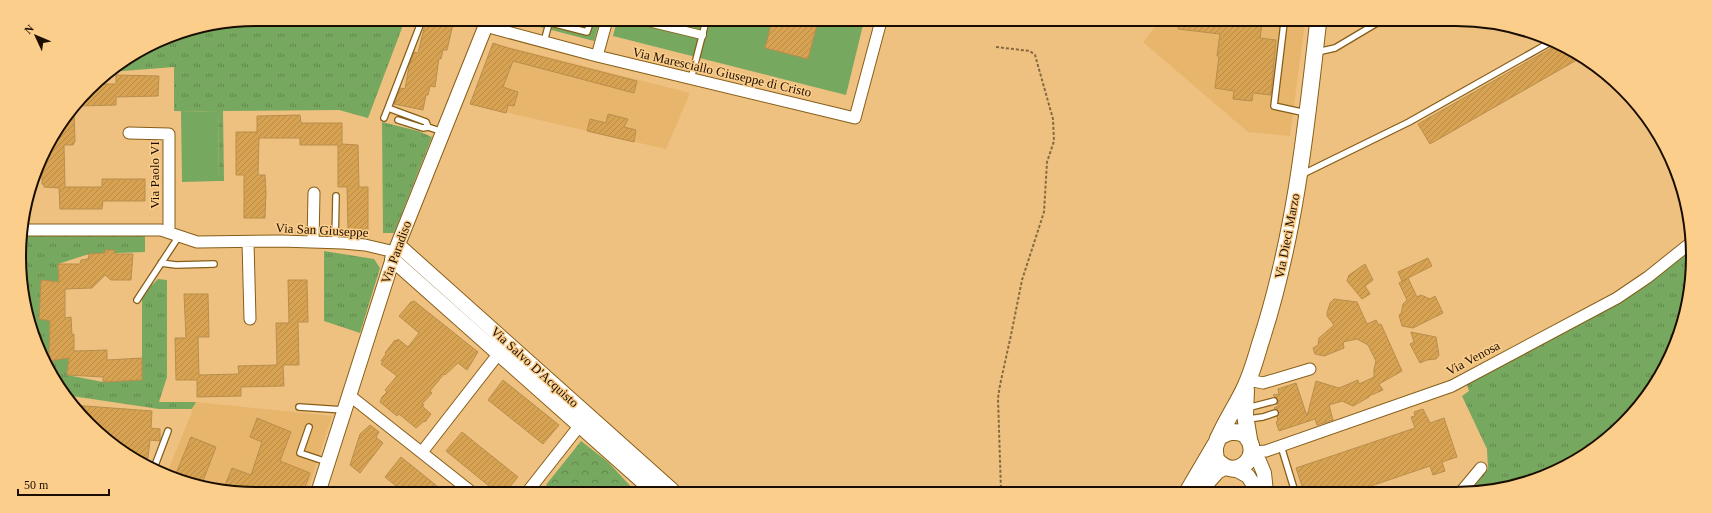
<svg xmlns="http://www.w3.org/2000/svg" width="1712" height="513" font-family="Georgia,serif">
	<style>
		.built { fill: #e7b56c }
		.grass { fill: url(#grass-tufts) }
		.park { fill: url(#park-crowns) }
		.pitch { fill: #77a860 }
		.building { fill: url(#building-hatch); stroke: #b98e4d }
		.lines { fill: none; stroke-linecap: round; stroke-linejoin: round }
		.service-casing { stroke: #875e18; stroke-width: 8 }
		.pedestrian-casing { stroke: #875e18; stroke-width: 10 }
		.minor-casing { stroke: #875e18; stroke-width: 13 }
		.tertiary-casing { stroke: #875e18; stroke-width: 16 }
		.secondary-casing { stroke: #875e18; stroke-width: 18 }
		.path { stroke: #876941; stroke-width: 2; stroke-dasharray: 3 2; stroke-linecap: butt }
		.service { stroke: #fff; stroke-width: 5.5 }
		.pedestrian { stroke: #fff; stroke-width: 8 }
		.minor { stroke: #fff; stroke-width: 11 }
		.tertiary { stroke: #fff; stroke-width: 14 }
		.secondary { stroke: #fff; stroke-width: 16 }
		.labels { text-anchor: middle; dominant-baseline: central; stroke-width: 3; stroke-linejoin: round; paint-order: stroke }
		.street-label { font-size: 13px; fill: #1b0e00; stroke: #fcce8c }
		.rim { fill: none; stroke: #1b0e00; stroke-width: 2 }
	</style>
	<defs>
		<pattern id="grass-tufts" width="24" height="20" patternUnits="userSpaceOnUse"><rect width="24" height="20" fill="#77a860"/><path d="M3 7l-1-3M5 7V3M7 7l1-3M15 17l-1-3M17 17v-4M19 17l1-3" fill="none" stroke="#61874d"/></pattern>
		<pattern id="park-crowns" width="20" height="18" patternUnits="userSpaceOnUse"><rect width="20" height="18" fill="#77a860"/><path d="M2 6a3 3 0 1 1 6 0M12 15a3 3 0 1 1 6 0" fill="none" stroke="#61874d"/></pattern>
		<pattern id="building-hatch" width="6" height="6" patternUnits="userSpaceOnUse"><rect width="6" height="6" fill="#d7a352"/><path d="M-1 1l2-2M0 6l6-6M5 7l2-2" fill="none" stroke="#b88b46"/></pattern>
	</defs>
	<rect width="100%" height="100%" fill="#eec180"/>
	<path class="built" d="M1159 22 1305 23 1290 136 1248 132 1143 42Z
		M493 43 690 93 666 149 470 104Z
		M196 402 332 416 308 490 210 489 167 473Z"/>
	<path class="grass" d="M256 19 405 20 368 118 339 110 223 111 224 181H219L218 112 174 111V67L110 72 166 37Z
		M382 122 418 131 432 137 394 233H383Z
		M145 235V252L89 254 58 264 59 282 41 280 50 321 49 358H69L67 375 103 382 142 358V295L158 279 167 280V377L159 402H196L192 409H159L65 395 32 333 20 241 21 236Z
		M1688 250V303L1661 375 1623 425 1560 470 1486 492H1468L1488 469 1487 449 1462 396 1469 391 1465 379 1500 366Z
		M324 251 374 259 380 268 360 333 324 321Z"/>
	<path class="park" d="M581 441 608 462 634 490H552L546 485Z"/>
	<path class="pitch" d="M513 20H600L594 41Z
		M617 20 864 21 846 95 613 36Z
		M181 111 218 112 219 181 182 182Z"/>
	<path class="building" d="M426 20H454L447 50H443L441 59 439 58 435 87 430 86 428 95H426L423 110 394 104 400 88 405 89 409 66 414 52 418 53Z
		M772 21H818L808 59 765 48Z
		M1179 22 1262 23 1260 38 1276 40 1271 95 1253 93 1252 101 1233 99 1234 91 1215 88 1219 56H1217L1220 34 1178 29Z
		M493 43 508 48 637 81 634 93 513 61 503 87 518 92 514 106 508 105 506 113 470 104Z
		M1555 46 1582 57 1430 144 1418 124Z
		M116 75 159 76 158 96 116 97V105L78 106 95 84H116Z
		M74 112 75 141 73 145H64L65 187H102V179H145V201H103L102 209H60L59 188 44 187V185L42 184V156L44 151Z
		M608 114 628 119 624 127 636 130 634 142 587 131 590 119 606 123Z
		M300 115 301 123H342V144L358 145 359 187H368V230H348L347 187H338V145H300V138H259L258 175H265L266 193 265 218H244V175H236V132H257V116Z
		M105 250H114L115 254H133L131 280H111L105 275 92 288 65 289V318L71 317 72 335 74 334V351L107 350V360L142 358V380L103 382V377L67 375 69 358 49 361 50 321 39 319 41 280 59 282 58 264H80L81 260 88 259 89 254 105 253Z
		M1428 258 1432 266 1402 281 1398 272Z
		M1365 264 1373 280 1365 286 1370 294 1362 299 1347 281 1349 275Z
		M1408 278 1417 297 1421 295 1430 299 1435 296 1443 313 1413 328 1402 326 1399 315 1401 314 1403 304 1407 300 1399 283Z
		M288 280H307L308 322H298L299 365H283L284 386 241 387V396L197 397V380H176L175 338H186L184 294H208L209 337H198L199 375 239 374 238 366 277 365 276 323H289Z
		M1334 299 1357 302 1367 324 1376 320 1379 325 1381 324 1402 371 1379 384 1383 390 1369 396V397L1353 406 1342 401 1329 405 1333 420 1317 425 1315 419 1279 431 1276 422 1278 421 1277 417 1279 412 1274 408 1278 406V400L1273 395 1279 394 1278 389 1296 383 1307 416 1316 381 1339 388 1358 380 1359 384 1374 377V369L1376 361 1368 345 1357 339 1343 342 1344 348 1324 356 1315 354 1313 348 1318 345 1319 338 1334 325 1327 316V313L1330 303Z
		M414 301 478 352 467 370 458 363 445 375 444 374 430 391 432 393 422 404 424 405 422 406 431 414 425 422 424 421 416 428 399 414 397 416 380 402 382 397 387 392 385 390 397 376 381 364 383 362 381 361 386 354 385 353 395 340 396 341 398 339 408 347 419 333 399 316 411 302Z
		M1411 332 1436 337 1439 355 1436 359 1427 360 1420 363 1410 344 1414 342Z
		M503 380 559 425 543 444 488 400Z
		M72 405 152 411 151 428 160 429V441L150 440 148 458 132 457Z
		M1423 409 1430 423 1444 418 1457 457 1442 462 1445 471 1433 475 1430 466 1353 492H1304L1296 468 1415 428 1411 417 1415 416 1414 412Z
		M257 418 291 432 280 461 310 473 304 490H223L232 468 251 475 262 442 250 437Z
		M370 425 379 432 376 437 383 443 360 473 350 465 360 434Z
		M462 432 518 477 507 490H494L446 451Z
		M191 437 216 447 201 486 175 476Z
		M401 457 442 490H401L385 477Z"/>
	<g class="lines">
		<g class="service-casing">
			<path id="service" d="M422 20 388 108 426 122 428 127
				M540 20 587 32 591 20
				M1284 23 1274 106 1306 113
				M544 42 549 23
				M1317 52 1335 48 1377 23
				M691 79 706 21
				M384 118 388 108
				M398 120 423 128 428 127 443 132
				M1301 175 1409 122 1549 43
				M335 243 336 196
				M161 263 176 265 214 264
				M137 300 179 236
				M299 407 344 410
				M1247 408 1274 401
				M1248 419 1263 417 1275 413
				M309 427 300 453 327 462
				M1281 446 1295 492
				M154 468 168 431"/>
		</g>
		<g class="pedestrian-casing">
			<path id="pedestrian" d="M640 20 702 35"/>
		</g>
		<g class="minor-casing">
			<path id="minor" d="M485 26 597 56 855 118 881 21
				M597 56 607 20
				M129 133 169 134V231
				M22 230H161L197 242 281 241 343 243 365 245 395 252
				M248 242 250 319
				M313 242 314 193
				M1248 380 1263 383 1310 369
				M349 395 469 490
				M422 452 503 348
				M1251 454 1254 452 1266 451 1452 386 1617 298 1648 277 1688 245
				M529 490 584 420
				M1461 492 1481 468"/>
		</g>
		<g class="tertiary-casing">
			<path id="tertiary" d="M398 245 672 490
				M392 259 652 490
				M1251 454 1259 461 1264 473 1266 492
				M1235 469 1248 476 1258 492
				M319 490 395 252 488 20"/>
		</g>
		<g class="secondary-casing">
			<path id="secondary" d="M1246 390 1245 415 1249 439
				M1218 438C1227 432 1234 430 1244 434 1266 455 1235 484 1216 459 1215 454 1214 449 1216 444 1223 424 1238 404 1246 385 1252 372 1256 358 1260 344 1294 241 1306 131 1318 23
				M1188 491 1215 445
				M1199 491 1217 471 1224 467"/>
		</g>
		<path class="path" d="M996 47 1030 51 1035 55 1053 119 1054 141 1047 162 1044 212 1022 280 1011 335 1000 385 998 398 1001 491"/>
		<use href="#service" class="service"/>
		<use href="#pedestrian" class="pedestrian"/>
		<use href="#minor" class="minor"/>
		<use href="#tertiary" class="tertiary"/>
		<use href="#secondary" class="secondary"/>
	</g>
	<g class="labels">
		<g class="street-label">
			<text transform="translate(722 72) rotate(13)">Via Maresciallo Giuseppe di Cristo</text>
			<text transform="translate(154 175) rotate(-90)">Via Paolo VI</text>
			<text transform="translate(322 230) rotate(3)">Via San Giuseppe</text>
			<text transform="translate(1287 236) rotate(-79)">Via Dieci Marzo</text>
			<text transform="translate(396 252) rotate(-70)">Via Paradiso</text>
			<text transform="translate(1473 358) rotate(-28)">Via Venosa</text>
			<text transform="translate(535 367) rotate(42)">Via Salvo D'Acquisto</text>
		</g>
	</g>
	<path d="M0 0H1712V513H0ZM256 26H1456A230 230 0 0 1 1686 256V257A230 230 0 0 1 1456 487H256A230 230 0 0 1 26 257V256A230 230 0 0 1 256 26Z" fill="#fcce8c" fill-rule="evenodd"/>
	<path class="rim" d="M256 26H1456A230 230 0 0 1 1686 256V257A230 230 0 0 1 1456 487H256A230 230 0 0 1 26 257V256A230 230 0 0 1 256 26Z"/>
	<g transform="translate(36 36) rotate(314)" stroke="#fcce8c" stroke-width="3" paint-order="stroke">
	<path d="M0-3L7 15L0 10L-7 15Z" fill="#1b0e00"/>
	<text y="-6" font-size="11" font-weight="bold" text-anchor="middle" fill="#1b0e00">N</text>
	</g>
	<path d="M18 489v6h91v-6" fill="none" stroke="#1b0e00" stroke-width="2"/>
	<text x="24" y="489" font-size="12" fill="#1b0e00" stroke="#fcce8c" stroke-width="3" paint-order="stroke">50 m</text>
</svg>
